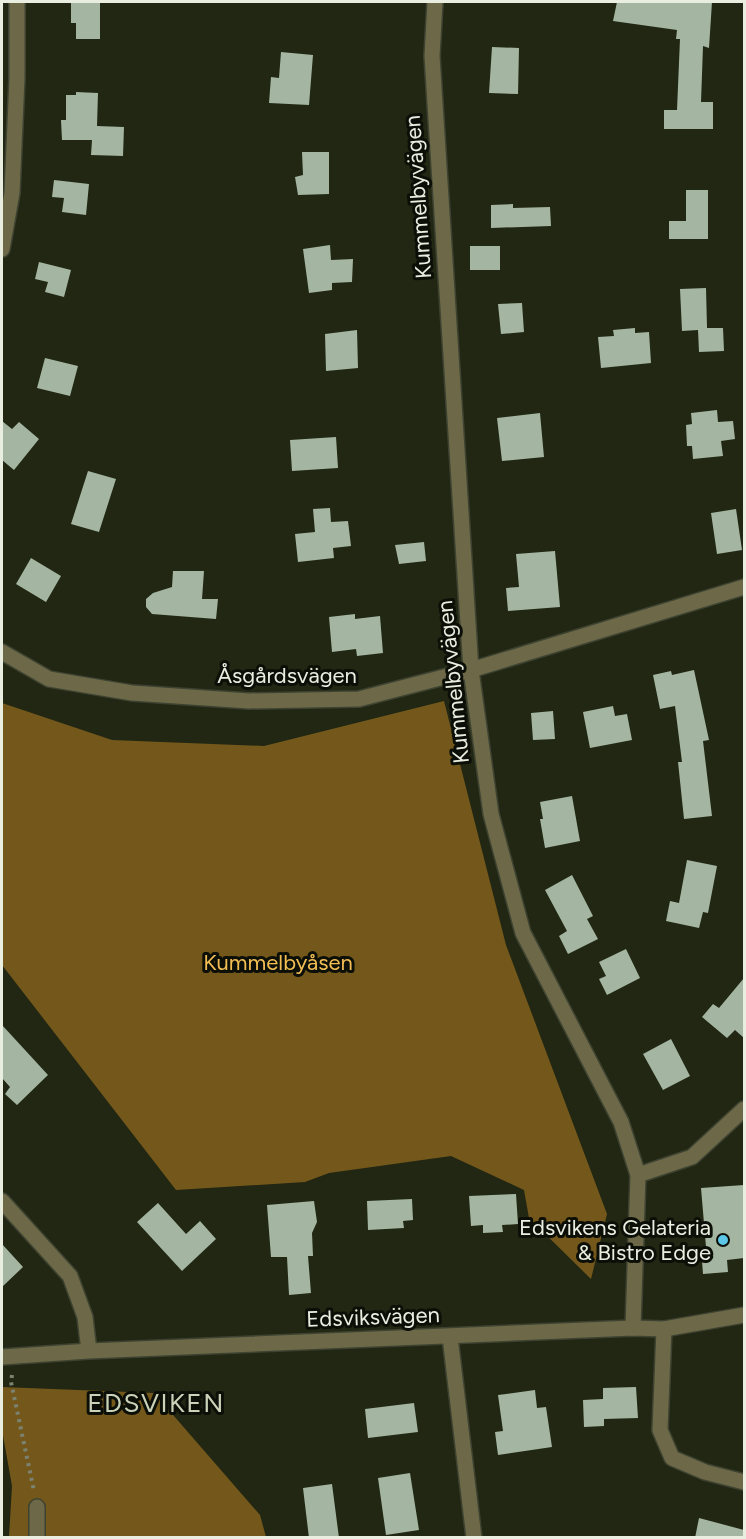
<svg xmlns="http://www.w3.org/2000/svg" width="746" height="1539" font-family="Figtree,sans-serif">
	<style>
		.forest { fill: #74581b }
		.building { fill: #a4b6a1 }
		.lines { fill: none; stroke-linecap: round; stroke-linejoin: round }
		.minor-casing { stroke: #3d4330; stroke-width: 18 }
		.tertiary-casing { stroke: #3d4330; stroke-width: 18 }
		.path { stroke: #7c8271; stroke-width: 4; stroke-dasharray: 3 4.5; stroke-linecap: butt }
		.minor { stroke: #6c6848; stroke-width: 15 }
		.tertiary { stroke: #6c6848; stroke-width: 15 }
		.poi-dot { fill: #5cc7e8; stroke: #0c0f07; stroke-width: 2 }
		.labels { text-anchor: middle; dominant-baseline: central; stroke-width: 6; stroke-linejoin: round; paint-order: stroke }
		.street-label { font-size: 22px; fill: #e9eee1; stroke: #0c0f07 }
		.park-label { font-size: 22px; fill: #f2be54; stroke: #0c0f07 }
		.poi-label { font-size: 22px; fill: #e9eee1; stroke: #0c0f07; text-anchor: end }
		.quarter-label { font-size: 26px; letter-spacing: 1.5px; fill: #cad3b9; stroke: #0c0f07 }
	</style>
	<rect width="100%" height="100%" fill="#212713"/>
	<path class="forest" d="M444 701 506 945 607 1214 591 1279 529 1218 524 1190 451 1156 329 1173 305 1182 176 1190 2 965V703L112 740 264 746Z
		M2 1387 154 1393 260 1515 266 1537H9L12 1486 2 1430Z"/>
	<path class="building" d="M71 2 100 3V39H76V23H71Z
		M617 2H712L709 48 703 46 701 102H713V129H664V110H677L680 39H676L677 30 613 21Z
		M492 47 519 48 518 94 489 93Z
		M281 52 313 55 309 105 269 103 271 77 279 78Z
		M76 92 98 93 97 126 124 127 123 156 91 155 92 140H62L61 120H66V95H76Z
		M302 152H329V194L298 195 295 177 303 175Z
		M54 180 89 184 86 215 62 212 64 198 52 197Z
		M686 190H708V239H669V221H686Z
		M513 204V208L550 207 551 226 491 228V205Z
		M330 245 331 260 353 259 352 282 332 283V290L309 293 303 249Z
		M470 246H500V270H470Z
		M39 262 71 270 64 297 45 292 48 282 35 279Z
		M706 288 707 328H723L724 351 699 352 698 330 682 331 680 289Z
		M522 303 524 332 501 334 498 304Z
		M635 328V333L649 332 651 363 601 368 598 337 614 336 613 330Z
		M357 330 358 368 326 371 325 334Z
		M45 358 78 366 70 396 37 388Z
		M717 410 718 422 733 421 735 439 721 441 723 456 693 459 692 446H687L686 425 692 424 691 413Z
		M540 413 544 457 502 461 497 418Z
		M2 421 12 429 19 422 39 439 14 470 2 460Z
		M336 437 338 468 292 471 290 440Z
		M88 471 116 479 99 532 71 524Z
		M330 508 331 522 348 521 351 546 333 548 334 558 298 562 295 534 315 532 313 509Z
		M736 509 742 550 717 554 711 513Z
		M424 542 426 561 399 564 395 545Z
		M555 551 560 607 508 611 506 588 519 587 516 554Z
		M31 558 61 576 46 602 16 584Z
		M173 571H204L202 599H218L216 619 152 614 146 607V599L153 593 172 587Z
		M355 614V619L380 616 383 653 357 656 356 649 332 652 329 617Z
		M694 670 709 740 703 741 712 816 684 819 678 762H682L675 706 660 709 653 675 671 671 672 675Z
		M613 706 615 716 627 714 632 740 590 748 583 712Z
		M553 711 555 739 533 740 531 713Z
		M572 796 580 841 545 848 540 819H543L540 802Z
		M687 860 717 866 708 913 703 912 699 928 666 921 670 901 679 903Z
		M572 875 593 916 587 919 598 939 568 954 559 936 567 931 545 890Z
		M626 949 640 978 607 995 599 979 606 976 599 962Z
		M744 978V1038L735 1030 727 1038 702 1017 713 1004 719 1008Z
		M2 1025 48 1075 17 1105 5 1094 10 1087 2 1078Z
		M671 1039 690 1076 663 1090 643 1054Z
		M744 1185V1258L727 1260 728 1272 703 1274 701 1248 706 1247 701 1188Z
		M516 1194 518 1224 502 1225 503 1232 483 1233V1225L471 1226 469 1196Z
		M412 1199 413 1220 403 1221 404 1228 368 1230 367 1201Z
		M314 1201 317 1222 312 1233 313 1256H308L311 1293 289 1295 287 1257H271L267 1205Z
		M158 1203 186 1234 200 1221 216 1239 182 1271 137 1222Z
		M2 1244 23 1267 2 1287Z
		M636 1387 638 1418 604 1419V1426L584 1427 583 1400 603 1399V1388Z
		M535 1390 537 1408 546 1407 552 1447 498 1455 495 1432 503 1431 498 1395Z
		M414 1403 418 1432 368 1438 365 1409Z
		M410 1473 419 1530 386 1535 378 1478Z
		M332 1484 339 1538H309L303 1488Z
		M699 1518 744 1530V1538H695Z"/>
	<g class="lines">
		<g class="minor-casing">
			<path id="minor" d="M435 2 432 56 471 670 491 814 523 933 621 1122 638 1175 633 1328
				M2 249 12 193 17 78V2
				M2 652 49 679 132 693 249 701 359 699 471 670 744 587
				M638 1175 692 1157 744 1109
				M664 1329 660 1430 672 1458 705 1472 744 1482
				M450 1337 474 1538
				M37 1538V1507"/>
		</g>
		<g class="tertiary-casing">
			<path id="tertiary" d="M2 1201 70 1276 85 1317 89 1351
				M2 1357 89 1351 633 1328 664 1329 744 1315"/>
		</g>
		<path class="path" d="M12 1375 11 1382 34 1491"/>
		<use href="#minor" class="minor"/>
		<use href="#tertiary" class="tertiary"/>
	</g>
	<circle class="poi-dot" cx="723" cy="1240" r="6"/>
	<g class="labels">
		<g class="street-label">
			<text transform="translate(418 197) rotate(-94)">Kummelbyvägen</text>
			<text x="287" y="675">Åsgårdsvägen</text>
			<text transform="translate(453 682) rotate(-96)">Kummelbyvägen</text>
			<text transform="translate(373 1317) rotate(-2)">Edsviksvägen</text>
		</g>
		<g class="park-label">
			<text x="278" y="962">Kummelbyåsen</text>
		</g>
		<g class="poi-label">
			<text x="711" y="1227">Edsvikens Gelateria<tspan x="711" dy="25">&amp; Bistro Edge</tspan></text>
		</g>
		<g class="quarter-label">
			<text x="156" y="1403">EDSVIKEN</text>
		</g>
	</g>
	<rect width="746" height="1539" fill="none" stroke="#e9eee1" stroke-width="6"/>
</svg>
